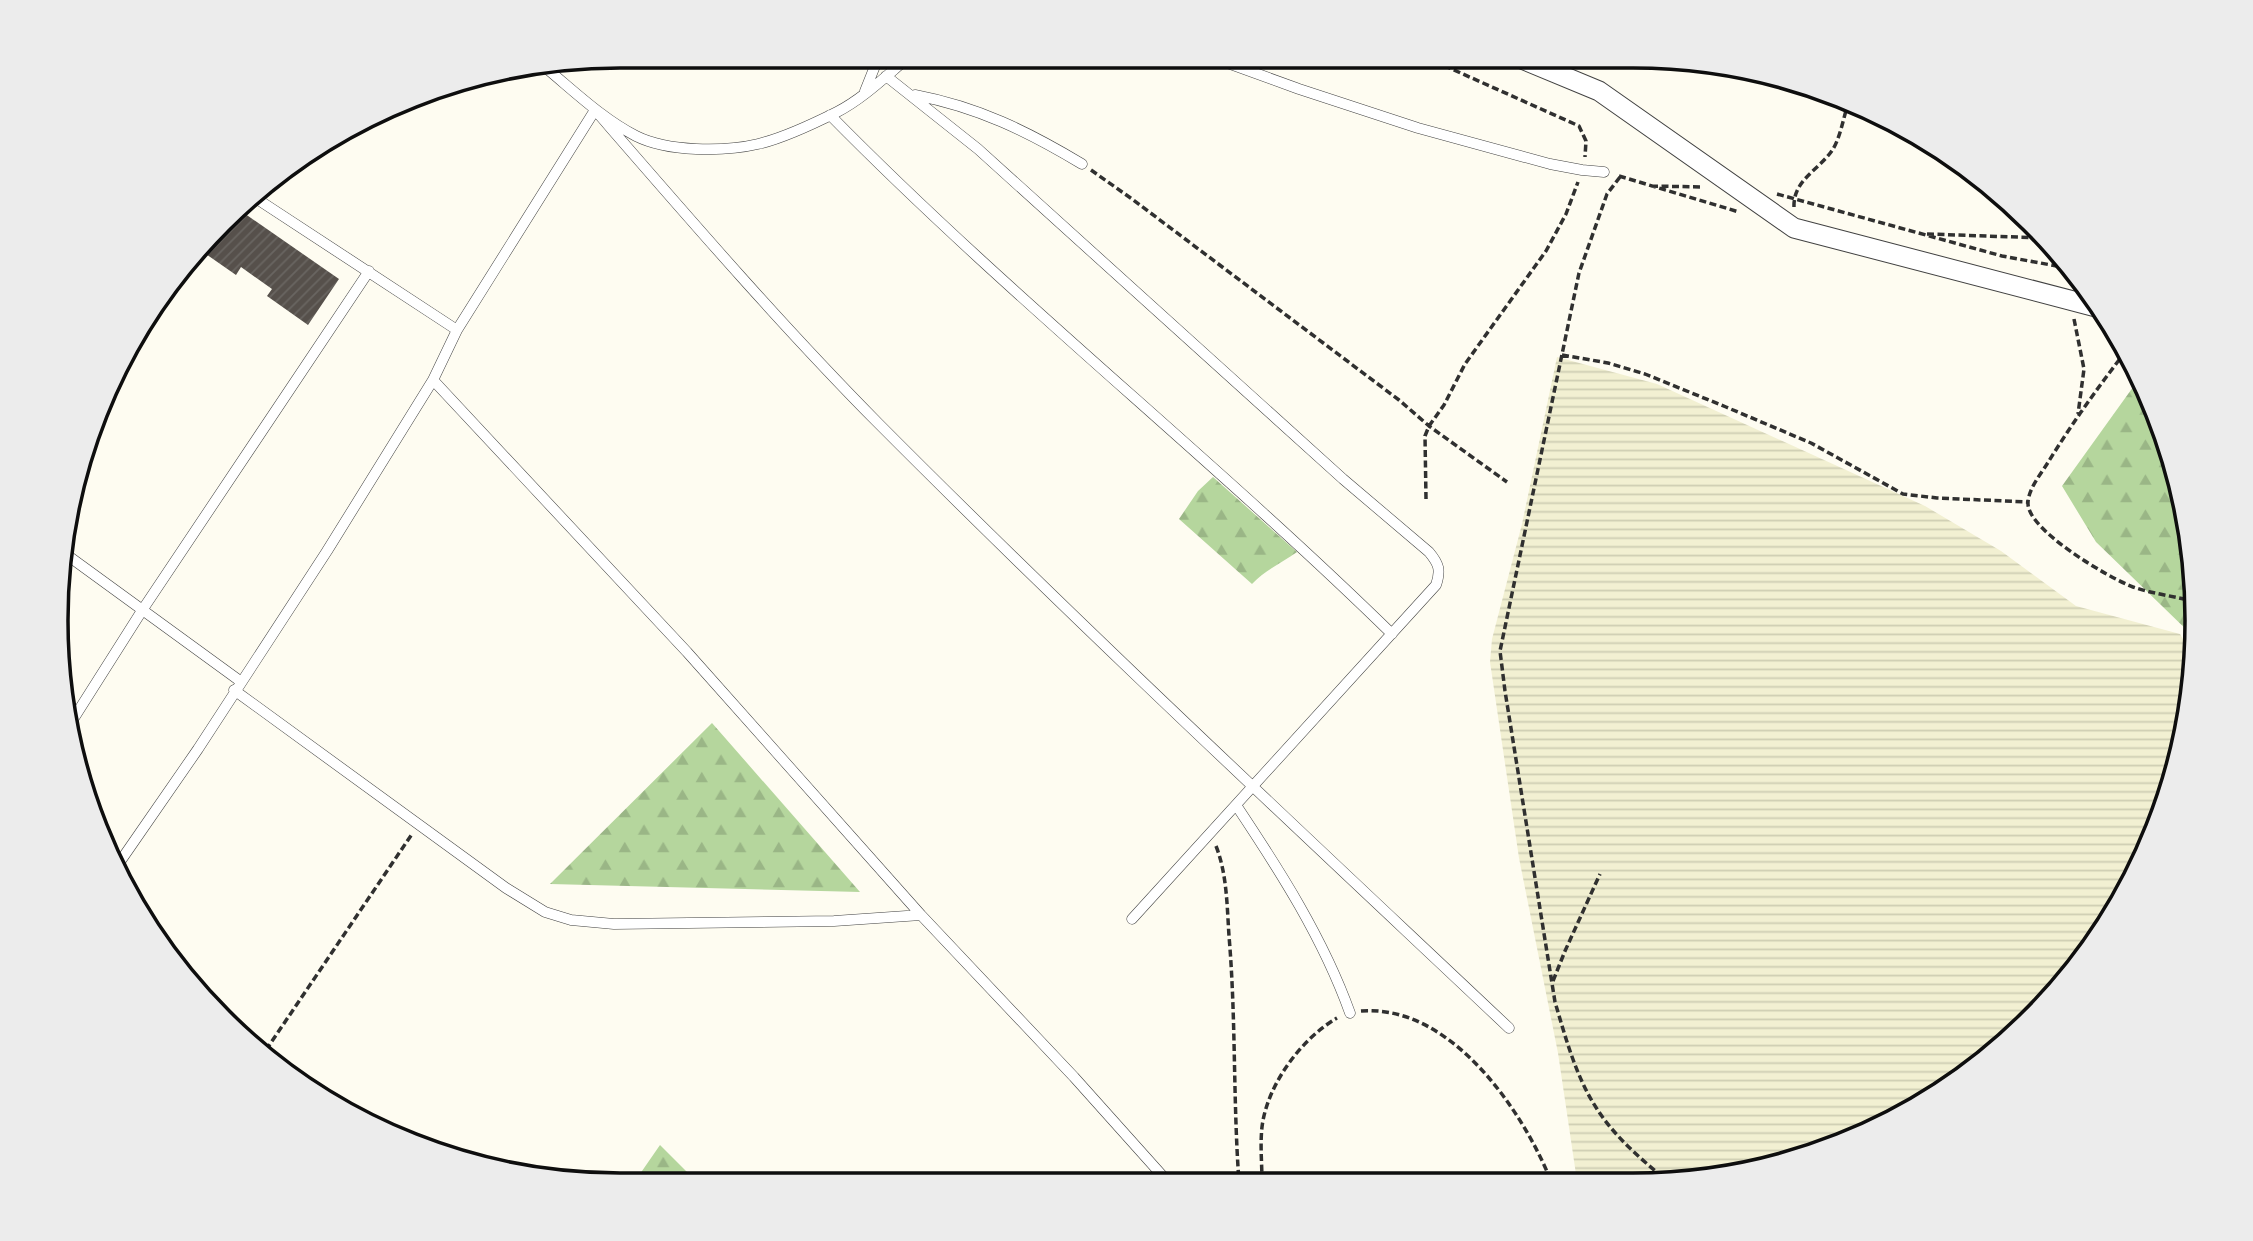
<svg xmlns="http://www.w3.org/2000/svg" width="2253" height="1241" font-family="Merriweather,serif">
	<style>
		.farmland { fill: url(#farmland-rules) }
		.forest { fill: url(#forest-firs) }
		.building { fill: url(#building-hatch) }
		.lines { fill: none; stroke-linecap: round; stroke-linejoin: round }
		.service-casing { stroke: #414141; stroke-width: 11 }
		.minor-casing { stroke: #414141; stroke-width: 21 }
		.path { stroke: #303030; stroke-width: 3.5; stroke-dasharray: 7 3.5; stroke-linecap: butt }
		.service { stroke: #fff; stroke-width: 10 }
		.minor { stroke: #fff; stroke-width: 19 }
		.rim { fill: none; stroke: #0e0e0e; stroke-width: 3.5 }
	</style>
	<defs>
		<pattern id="farmland-rules" width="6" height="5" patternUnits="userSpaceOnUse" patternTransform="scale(1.75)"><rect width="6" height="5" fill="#f2f0d2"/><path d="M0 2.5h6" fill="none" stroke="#cecdb3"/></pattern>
		<pattern id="forest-firs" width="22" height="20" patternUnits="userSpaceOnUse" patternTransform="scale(1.75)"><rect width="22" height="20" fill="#b5d69d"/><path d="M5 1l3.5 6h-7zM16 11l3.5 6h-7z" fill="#9ab686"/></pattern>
		<pattern id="building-hatch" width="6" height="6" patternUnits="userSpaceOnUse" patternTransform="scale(1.75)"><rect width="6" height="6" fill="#56504b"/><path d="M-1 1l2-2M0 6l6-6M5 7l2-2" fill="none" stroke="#696561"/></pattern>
	</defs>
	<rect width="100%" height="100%" fill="#fefcf1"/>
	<path class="farmland" d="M1557 357 1657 384 1925 506 2001 551 2076 606 2180 634 2193 656 2192 694 2167 802 2122 902 2057 993 1946 1090 1814 1155 1706 1180 1577 1181 1558 1053 1519 858 1490 662 1492 639 1522 524Z"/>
	<path class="forest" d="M2141 376 2178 474 2196 583 2194 637 2096 542 2062 486Z
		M1213 477 1297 552C1282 563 1265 570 1252 584L1179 519 1198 491Z
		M712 723 860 892 550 884Z
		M660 1145 698 1183 633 1184Z"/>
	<path class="building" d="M241 211 339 279 308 325 267 296 272 289 241 267 236 275 203 252Z"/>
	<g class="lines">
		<g class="service-casing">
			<path id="service" d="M1211 57 1299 89 1418 128 1550 164 1582 170 1604 172
				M546 68C575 92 603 119 636 136 668 152 724 152 758 144 780 139 817 122 837 112 864 98 887 75 910 56
				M886 76 978 149 1343 479 1429 552C1439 564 1441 570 1436 585L1132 919
				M865 91 879 56
				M915 95C978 107 1027 131 1082 164
				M595 110C687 216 780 324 879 424 1084 630 1297 828 1509 1028
				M830 115C1009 297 1210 456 1392 634
				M254 197 457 330
				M433 380 687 652 921 915 1074 1077 1168 1182
				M67 555 240 681
				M234 690 506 888 545 912 571 920 614 924 834 921 921 915
				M72 721 143 609 369 271
				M1236 805C1280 871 1323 938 1350 1013
				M117 866 198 749 327 551 433 380 457 330 595 110"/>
		</g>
		<g class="minor-casing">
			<path id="minor" d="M1517 57 1599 91 1794 228 2100 308"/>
		</g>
		<path class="path" d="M1425 57 1579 126 1586 141 1585 157
			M1091 170 1132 199 1399 400 1429 426 1507 482
			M1619 176 1739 212
			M1620 177 1607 194 1579 273 1500 651 1505 691 1555 1002C1566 1039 1576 1077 1597 1109 1615 1137 1641 1159 1666 1180
			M1651 186 1703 187
			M1777 194 2002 256 2073 269
			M1794 207C1793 181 1817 171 1831 152 1840 140 1843 119 1848 104
			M1927 234 2044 238
			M2074 319 2084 369 2078 414
			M2126 351C2098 387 2071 425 2047 464 2040 475 2028 490 2028 503 2027 530 2109 578 2133 587 2153 594 2175 596 2195 602
			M1562 355 1608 363 1645 374 1726 407 1811 443 1903 494 1937 498 2028 502
			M1426 499 1425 436 1429 426 1444 405 1465 364 1546 251 1566 214 1578 182
			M1216 846C1227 874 1227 906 1229 936 1236 1018 1233 1100 1239 1182
			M1553 981 1565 951 1600 874
			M1361 1011C1450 1004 1522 1109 1551 1181
			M266 1050 412 834
			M1262 1182C1262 1164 1260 1145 1262 1127 1267 1085 1301 1039 1337 1018"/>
		<use href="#service" class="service"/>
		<use href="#minor" class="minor"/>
	</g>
	<path d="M0 0H2253V1241H0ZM620 68H1633A552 552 0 0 1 2185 620V621A552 552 0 0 1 1633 1173H620A552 552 0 0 1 68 621V620A552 552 0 0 1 620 68Z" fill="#ececec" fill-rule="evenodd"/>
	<path class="rim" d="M620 68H1633A552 552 0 0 1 2185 620V621A552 552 0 0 1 1633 1173H620A552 552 0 0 1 68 621V620A552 552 0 0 1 620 68Z"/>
</svg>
